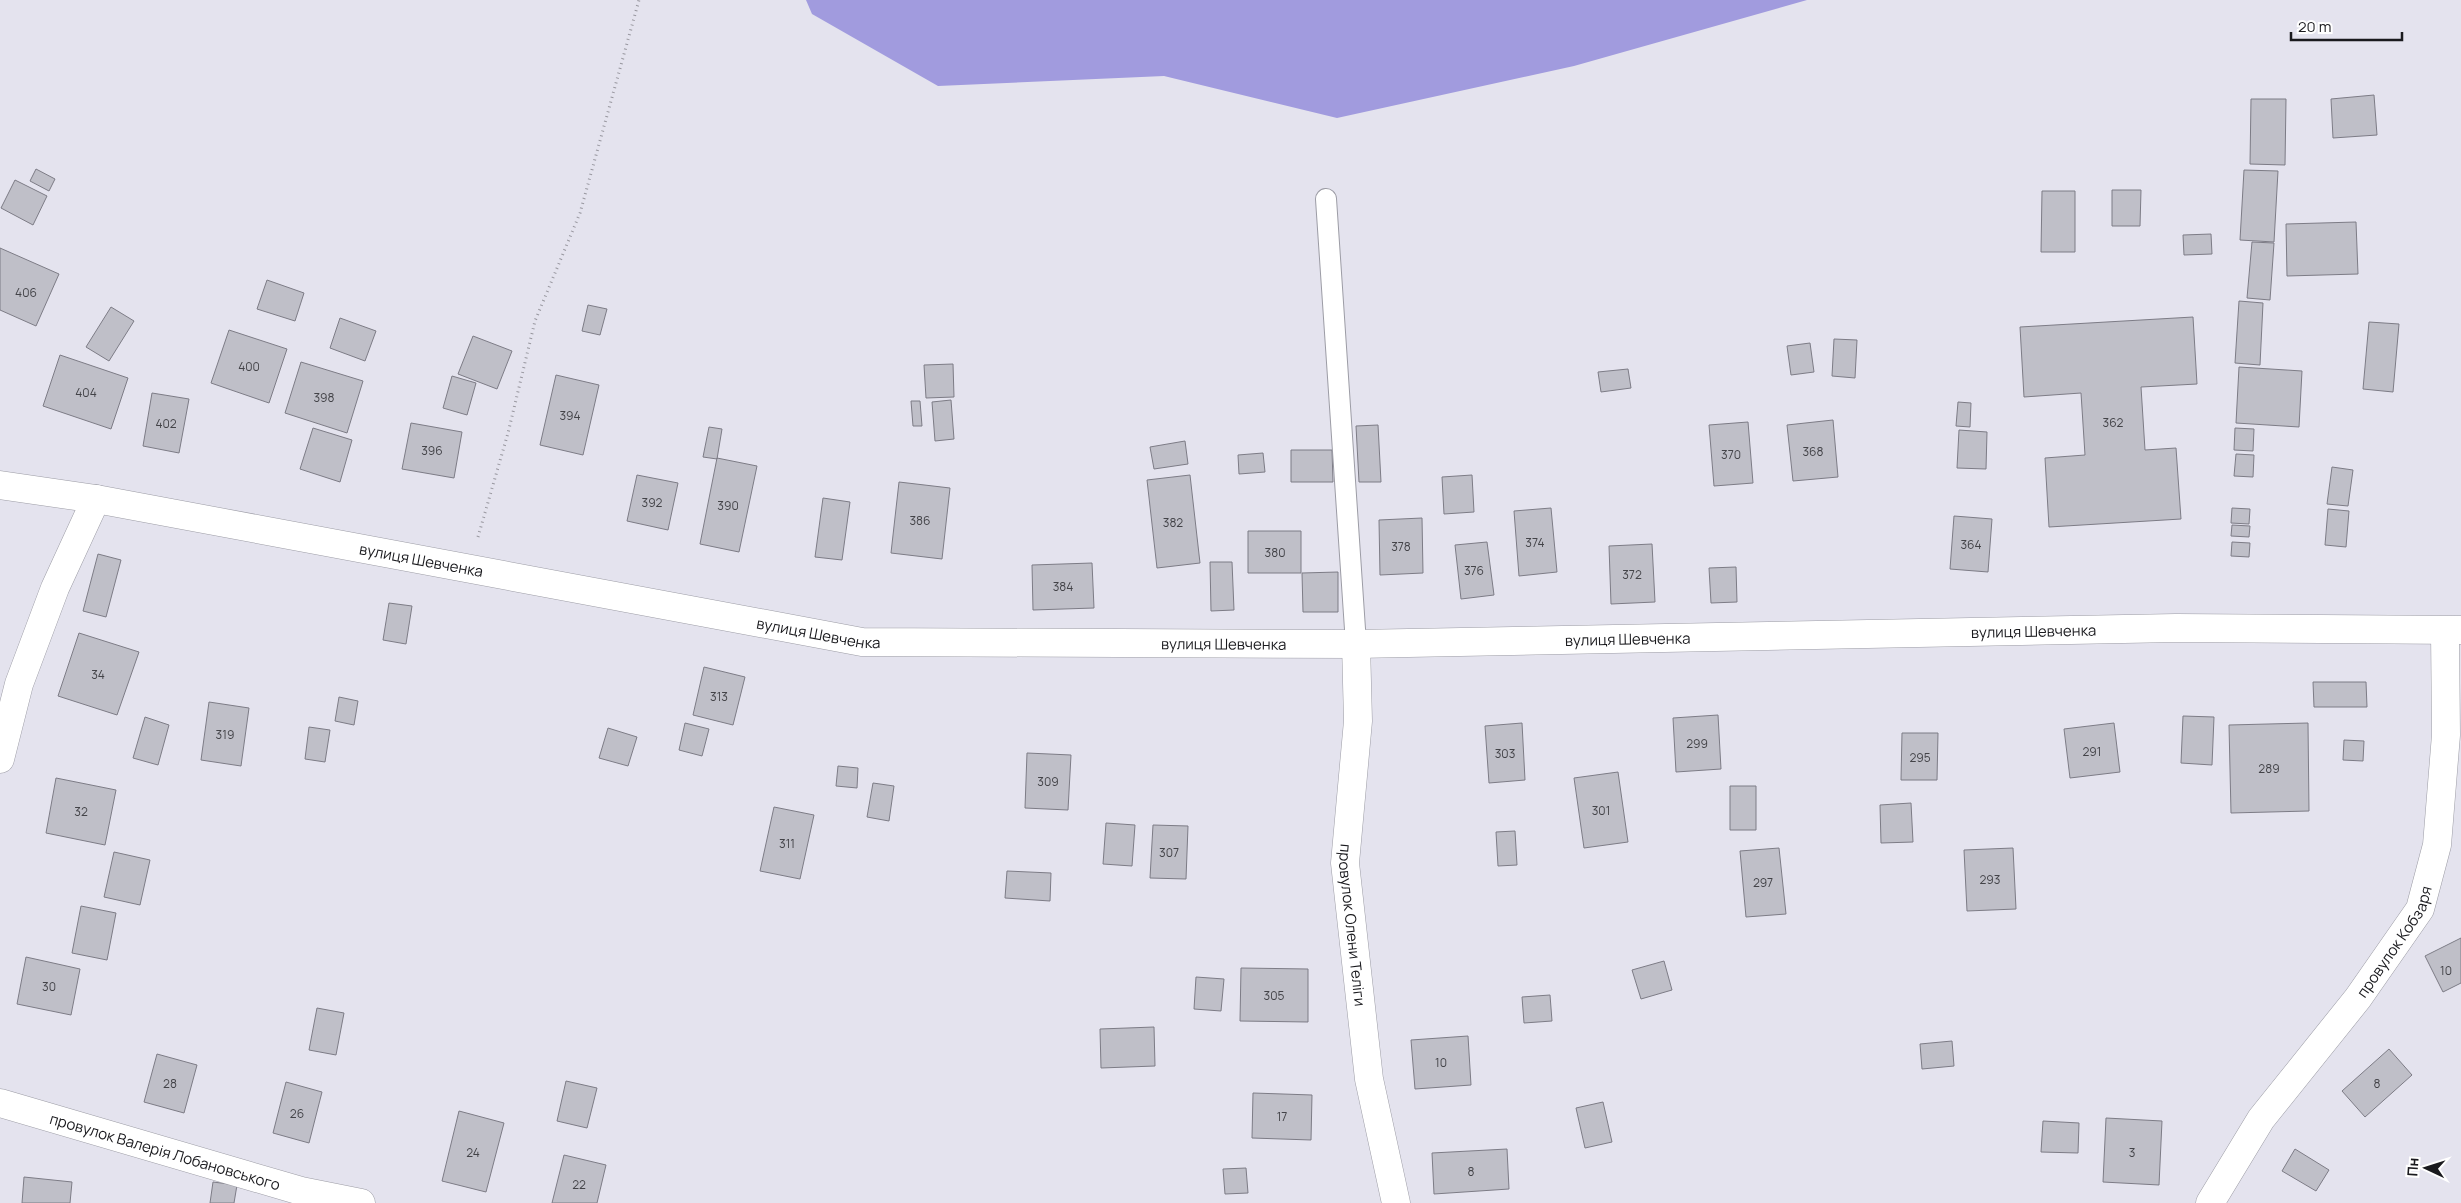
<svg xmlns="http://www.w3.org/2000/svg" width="2461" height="1203" font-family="Manrope,sans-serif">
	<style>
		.water { fill: #a19bde }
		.building { fill: #bfbfc8; stroke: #7d7c86 }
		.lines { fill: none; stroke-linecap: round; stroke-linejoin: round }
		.service-casing { stroke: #9c9ca5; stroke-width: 22 }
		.minor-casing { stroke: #9c9ca5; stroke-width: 29 }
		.tertiary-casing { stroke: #9c9ca5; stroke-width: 29 }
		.path { stroke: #98979f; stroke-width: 3; stroke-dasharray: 1 4; stroke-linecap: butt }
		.service { stroke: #fff; stroke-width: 20 }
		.minor { stroke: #fff; stroke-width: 28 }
		.tertiary { stroke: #fff; stroke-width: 28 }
		.labels { text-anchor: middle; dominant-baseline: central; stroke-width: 4.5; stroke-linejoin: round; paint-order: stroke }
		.number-label { font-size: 12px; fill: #434348 }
		.street-label { font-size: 15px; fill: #1a1a1e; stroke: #fff }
	</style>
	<rect width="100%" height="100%" fill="#e4e3ee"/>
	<path class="water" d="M806 0H1807L1574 66 1337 118 1164 76 938 86 812 14Z"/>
	<path class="building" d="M2374 95 2377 135 2333 138 2331 99Z
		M2251 99H2286L2285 165 2250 164Z
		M36 169 55 179 49 191 30 181Z
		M2244 170 2278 171 2274 242 2240 240Z
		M15 180 47 196 33 225 1 208Z
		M2112 190H2141L2140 226H2112Z
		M2042 191H2075V252H2041Z
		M2356 222 2358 274 2287 276 2286 224Z
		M2211 234 2212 254 2184 255 2183 235Z
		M2252 242 2274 243 2270 300 2247 298Z
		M0 248 59 274 36 326 0 310Z
		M267 280 304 293 295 321 257 309Z
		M2239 301 2263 303 2260 365 2235 363Z
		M588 305 607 309 600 335 582 331Z
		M111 307 134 321 109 361 86 347Z
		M2193 317 2197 384 2141 387 2145 450 2176 448 2181 519 2049 527 2045 458 2085 455 2081 393 2024 397 2020 327Z
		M340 318 376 331 365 361 330 348Z
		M2369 322 2399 324 2393 392 2363 389Z
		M229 330 287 349 269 403 211 383Z
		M473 336 512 351 497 389 458 374Z
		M1834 339 1857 340 1855 378 1832 376Z
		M1810 343 1814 372 1791 375 1787 346Z
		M60 355 128 378 111 429 43 406Z
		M301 362 363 381 347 433 285 413Z
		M953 364 954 397 926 398 924 365Z
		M2239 367 2302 371 2299 427 2236 423Z
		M1628 369 1631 388 1601 392 1598 372Z
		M556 375 599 385 583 455 540 445Z
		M452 376 476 383 467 415 443 408Z
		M152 393 189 399 179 453 143 446Z
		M951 400 954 439 935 441 932 402Z
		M911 401H920L922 426H913Z
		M1958 402 1971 403 1970 427 1956 426Z
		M1833 420 1838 477 1793 481 1787 425Z
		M1748 422 1753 483 1714 486 1709 425Z
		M411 423 462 432 454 478 402 469Z
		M1378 425 1381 482H1359L1356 426Z
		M709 427 722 429 717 459 703 457Z
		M313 428 352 440 340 482 300 469Z
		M2235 428 2254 429 2253 451 2234 450Z
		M1959 430 1987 432 1986 469 1957 468Z
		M1185 441 1188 464 1154 469 1150 447Z
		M1291 450H1332L1333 482H1291Z
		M1263 453 1265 472 1239 474 1238 455Z
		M2236 454 2254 455 2253 477 2234 476Z
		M717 458 757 466 739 552 700 544Z
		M2332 467 2353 470 2348 506 2327 504Z
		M637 475 678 483 668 530 627 521Z
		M1190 475 1200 563 1157 568 1147 480Z
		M1472 475 1474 512 1444 514 1442 477Z
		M899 482 950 488 942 559 891 553Z
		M823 498 850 502 842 560 815 557Z
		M1551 508 1557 572 1519 576 1514 511Z
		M2232 508 2250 509 2249 524 2231 523Z
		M2328 509 2349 511 2346 547 2325 545Z
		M1954 516 1992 519 1988 572 1950 569Z
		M1422 518 1423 573 1380 575 1379 520Z
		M2232 525 2250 526 2249 537 2231 536Z
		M1248 531H1301V573H1248Z
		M1487 542 1494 595 1461 599 1455 545Z
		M2232 542 2250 543 2249 557 2231 556Z
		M1652 544 1655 602 1611 604 1609 546Z
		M98 554 121 560 106 617 83 611Z
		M1210 562H1232L1234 610 1211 611Z
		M1092 563 1094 608 1033 610 1032 565Z
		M1736 567 1737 602 1711 603 1709 568Z
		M1338 572V612H1303L1302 573Z
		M389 603 412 606 406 644 383 640Z
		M79 633 139 652 117 715 58 696Z
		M704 667 745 677 733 725 693 715Z
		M2313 682H2366L2367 707H2314Z
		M339 697 358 701 354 725 335 721Z
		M209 702 249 708 241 766 201 760Z
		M1718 715 1721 769 1676 772 1673 718Z
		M2183 716 2214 717 2212 765 2181 763Z
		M145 717 169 725 158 765 133 758Z
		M685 723 709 729 702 756 679 750Z
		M1522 723 1525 780 1489 783 1485 726Z
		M2114 723 2120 772 2070 778 2064 729Z
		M2308 723 2309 811 2231 813 2229 725Z
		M309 727 330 730 325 762 305 759Z
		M608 728 637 737 628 766 599 758Z
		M1902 733H1938L1937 780H1901Z
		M2344 740 2364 741 2363 761 2343 760Z
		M1027 753 1071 755 1068 810 1025 808Z
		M838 766 858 768 857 788 836 786Z
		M1618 772 1628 842 1584 848 1574 778Z
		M56 778 116 790 105 845 46 833Z
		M873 783 894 786 889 821 867 817Z
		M1730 786H1756V830H1730Z
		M1911 803 1913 842 1881 843 1880 805Z
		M774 807 814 815 800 879 760 871Z
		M1106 823 1135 825 1132 866 1103 864Z
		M1153 825 1188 826 1186 879 1150 878Z
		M1515 831 1517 865 1498 866 1496 832Z
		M1779 848 1786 914 1746 917 1740 851Z
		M2013 848 2016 909 1967 911 1964 850Z
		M114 852 150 860 140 905 104 897Z
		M1007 871 1051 873 1050 901 1005 898Z
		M81 906 116 913 107 960 72 953Z
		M2461 938V983L2443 992 2425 956Z
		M26 957 80 969 71 1015 17 1004Z
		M1664 961 1672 990 1641 999 1632 970Z
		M1241 968 1308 969V1022L1240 1021Z
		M1196 977 1224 979 1221 1011 1194 1009Z
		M1550 995 1552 1021 1524 1023 1522 997Z
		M317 1008 344 1013 336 1055 309 1050Z
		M1154 1027 1155 1066 1101 1068 1100 1029Z
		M1468 1036 1471 1085 1415 1089 1411 1040Z
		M1952 1041 1954 1066 1922 1069 1920 1044Z
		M2389 1049 2412 1075 2365 1117 2342 1091Z
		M157 1054 197 1065 184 1113 144 1102Z
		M566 1081 597 1088 587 1128 557 1121Z
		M286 1082 322 1092 309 1143 273 1133Z
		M1253 1093 1312 1095 1311 1140 1252 1138Z
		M1603 1102 1612 1142 1585 1148 1576 1108Z
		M459 1111 504 1123 486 1192 442 1181Z
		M2106 1118 2162 1121 2159 1185 2103 1182Z
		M2043 1121 2079 1123 2078 1153 2041 1152Z
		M1507 1149 1509 1189 1434 1194 1432 1153Z
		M2295 1149 2329 1170 2316 1191 2282 1171Z
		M564 1155 606 1165 597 1203H552Z
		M1246 1168 1248 1193 1225 1194 1223 1169Z
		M24 1177 72 1182 70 1203H22Z
		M213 1182 237 1185 234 1203H210Z"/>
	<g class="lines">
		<g class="service-casing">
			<path id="service" d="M1326 199 1356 644"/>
		</g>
		<g class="minor-casing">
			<g id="minor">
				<path id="s1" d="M1356 644 1358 721 1345 863 1369 1079 1396 1203"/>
				<path d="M0 759 19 684 55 588 96 499"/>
				<path id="s2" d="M0 1103 301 1191 361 1203"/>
				<path id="s3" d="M2210 1203 2261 1119 2358 998 2420 909 2437 845 2446 735 2445 631"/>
			</g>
		</g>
		<g class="tertiary-casing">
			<g id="tertiary">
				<path id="s4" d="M0 485 96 499 862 642 1356 644 2176 628 2461 630"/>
			</g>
		</g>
		<path class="path" d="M478 537 508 433 535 321 580 213 639 0"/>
		<use href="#service" class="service"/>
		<use href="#minor" class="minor"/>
		<use href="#tertiary" class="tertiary"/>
	</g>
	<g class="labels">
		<g class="number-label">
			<text x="26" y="292">406</text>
			<text x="249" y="366">400</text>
			<text x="86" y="392">404</text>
			<text x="324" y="397">398</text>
			<text x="570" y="415">394</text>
			<text x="2113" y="422">362</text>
			<text x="166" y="423">402</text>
			<text x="432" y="450">396</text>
			<text x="1813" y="451">368</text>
			<text x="1731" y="454">370</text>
			<text x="652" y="502">392</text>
			<text x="728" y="505">390</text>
			<text x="920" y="520">386</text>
			<text x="1173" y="522">382</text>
			<text x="1535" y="542">374</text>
			<text x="1971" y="544">364</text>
			<text x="1401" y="546">378</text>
			<text x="1275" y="552">380</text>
			<text x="1474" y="570">376</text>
			<text x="1632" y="574">372</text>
			<text x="1063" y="586">384</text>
			<text x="98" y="674">34</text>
			<text x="719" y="696">313</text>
			<text x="225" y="734">319</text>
			<text x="1697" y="743">299</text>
			<text x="2092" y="751">291</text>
			<text x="1505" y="753">303</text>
			<text x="1920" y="757">295</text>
			<text x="2269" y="768">289</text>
			<text x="1048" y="781">309</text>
			<text x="1601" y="810">301</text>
			<text x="81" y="811">32</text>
			<text x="787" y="843">311</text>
			<text x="1169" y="852">307</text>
			<text x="1990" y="879">293</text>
			<text x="1763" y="882">297</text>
			<text x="2446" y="970">10</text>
			<text x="49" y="986">30</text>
			<text x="1274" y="995">305</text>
			<text x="1441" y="1062">10</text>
			<text x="170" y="1083">28</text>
			<text x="2377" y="1083">8</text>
			<text x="297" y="1113">26</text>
			<text x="1282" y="1116">17</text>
			<text x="473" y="1152">24</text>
			<text x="2132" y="1152">3</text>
			<text x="1471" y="1171">8</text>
			<text x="579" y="1184">22</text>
		</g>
		<g class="street-label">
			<text stroke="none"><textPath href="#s4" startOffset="428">вулиця Шевченка</textPath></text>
			<text stroke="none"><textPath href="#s4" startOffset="2048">вулиця Шевченка</textPath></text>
			<text stroke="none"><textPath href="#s4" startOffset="832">вулиця Шевченка</textPath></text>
			<text stroke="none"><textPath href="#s4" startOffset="1642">вулиця Шевченка</textPath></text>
			<text stroke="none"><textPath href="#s4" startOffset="1238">вулиця Шевченка</textPath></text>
			<text stroke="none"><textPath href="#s1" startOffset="282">провулок Олени Теліги</textPath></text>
			<text stroke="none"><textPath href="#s3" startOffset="321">провулок Кобзаря</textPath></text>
			<text stroke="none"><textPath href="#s2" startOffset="172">провулок Валерія Лобановського</textPath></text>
		</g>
	</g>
	<g transform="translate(2426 1168) rotate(274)" stroke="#ffffff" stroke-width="4" paint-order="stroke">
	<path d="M0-4L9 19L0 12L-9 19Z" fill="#1a1a1e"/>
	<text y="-8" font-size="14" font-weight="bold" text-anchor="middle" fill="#1a1a1e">Пн</text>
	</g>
	<path d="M2291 32v8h111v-8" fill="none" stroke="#1a1a1e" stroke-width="2.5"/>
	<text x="2298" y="32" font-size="15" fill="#1a1a1e" stroke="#ffffff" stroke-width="4" paint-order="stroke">20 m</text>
</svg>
